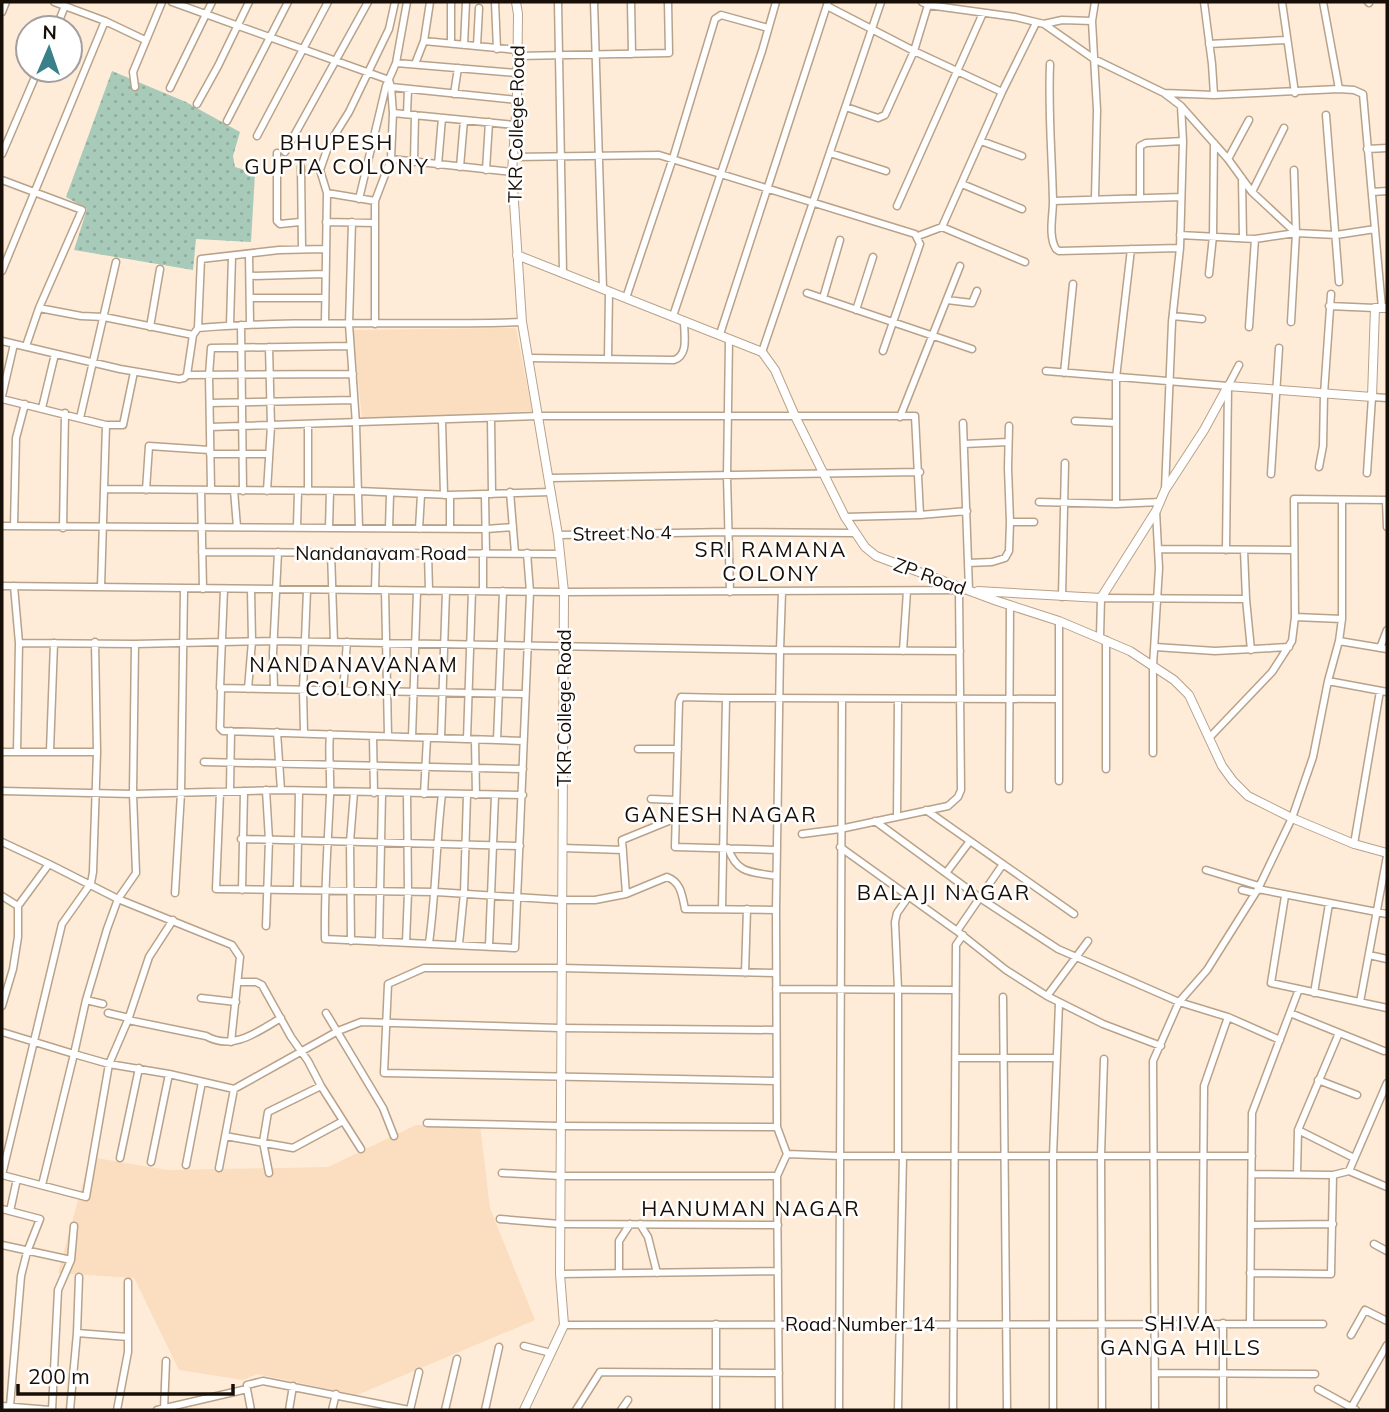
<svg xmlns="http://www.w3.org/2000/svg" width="1389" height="1412" font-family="Mulish,sans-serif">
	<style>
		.built { fill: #fadebf }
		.grass { fill: url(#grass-dots) }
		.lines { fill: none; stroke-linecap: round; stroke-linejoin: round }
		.minor-casing { stroke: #b8a28a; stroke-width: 9 }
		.tertiary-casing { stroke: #b8a28a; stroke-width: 10 }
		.minor { stroke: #fff; stroke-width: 6 }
		.tertiary { stroke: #fff; stroke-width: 8 }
		.labels { text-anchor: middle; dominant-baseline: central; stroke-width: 5; stroke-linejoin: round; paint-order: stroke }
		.street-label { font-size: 19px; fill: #170f07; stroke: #fff }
		.neighbourhood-label { font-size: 21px; letter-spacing: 2px; fill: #170f07; stroke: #fff }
	</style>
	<defs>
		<pattern id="grass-dots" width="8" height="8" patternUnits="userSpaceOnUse" patternTransform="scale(1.75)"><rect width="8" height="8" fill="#a8cab9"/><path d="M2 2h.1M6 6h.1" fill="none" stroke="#90ac9e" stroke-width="1.8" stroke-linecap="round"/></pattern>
	</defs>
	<rect width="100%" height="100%" fill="#feecd8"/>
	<path class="built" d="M516 328 532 411 362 419 353 330Z
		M416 1125H480L490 1208 535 1320 357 1395 257 1374 243 1380 179 1370 134 1278 58 1273 90 1157 168 1170 328 1167Z"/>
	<path class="grass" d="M112 71 186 102 240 132 233 156 235 167 255 173 251 242 196 239 193 270 74 250 87 209 66 197Z"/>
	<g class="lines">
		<g class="minor-casing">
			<path id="minor" d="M172 2 389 80 391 87 517 100
				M451 2V43
				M495 2 497 49
				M558 2 563 273
				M594 2 603 289
				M631 2 632 54
				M922 2 928 5 1015 17 1044 24 1062 20 1092 21
				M1204 2 1212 64 1214 95
				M1282 2 1295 93
				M1323 2 1339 89
				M1368 2 1369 3
				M928 5 914 51 1002 92 1036 23
				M827 6 914 51 885 115 878 118 846 107
				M2 12 6 2
				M105 21 145 40
				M1044 24 1094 59 1164 93 1181 106 1228 159 1252 192 1296 233
				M56 28 65 6
				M424 41 517 50
				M1209 44 1286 40
				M464 45 466 2
				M477 46 479 8
				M517 56 669 53 668 2
				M396 63 516 73
				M415 64 424 41 430 2
				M1050 64C1048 110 1052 155 1053 201 1053 216 1048 236 1056 249L1059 251 1180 248 1183 141 1181 106
				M135 87 133 72 162 2
				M170 88 212 2
				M1002 92 942 227 1025 262
				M1164 93 1214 95 1339 89 1354 90 1363 94 1382 308
				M454 94 458 68
				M197 104 218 66 249 2
				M393 113 514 125
				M407 114 408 89
				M1326 115 1339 282
				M227 121 288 2
				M257 136 328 2
				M981 141 1022 156
				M1367 149 1387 148
				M285 152 368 2
				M277 153V221L280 224 300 222
				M830 153 886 171
				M2 154 38 70
				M513 157 659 155 915 234 920 244 883 351
				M391 159 512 172
				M1228 159 1249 120
				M414 162 415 115
				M438 165 442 118
				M301 167 302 249
				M460 167 464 120
				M486 170 489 122
				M1242 178 1243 238
				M2 180 82 210 39 308 26 346
				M962 184 1022 209
				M1252 192 1284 128
				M1372 192 1387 191
				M327 193 375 201
				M1140 197V146L1146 143 1183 141
				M359 199 386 86 396 63 407 2
				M1095 199 1097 110 1092 21 1095 2
				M1053 201 1181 197
				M897 206 983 13
				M326 222 375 223
				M352 222 349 324 356 424 359 528
				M1180 235 1255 239 1296 233 1336 235 1375 229
				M918 236 942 227
				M249 254 250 323
				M2 271 105 21 54 2
				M1209 274 1213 236 1214 143
				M250 276 325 274
				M807 293 972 349
				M251 298H325
				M626 298 673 158 715 19 721 15 768 28
				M823 298 840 240
				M947 300 972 303 977 291
				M1329 306 1375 308
				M39 308 81 316 104 317 193 335
				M856 310 873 257
				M673 316 762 51 776 2
				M1173 316 1202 319
				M1291 322 1296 233 1294 170
				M325 323 327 193 320 170 329 144 349 112 389 29 395 2
				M375 324V201L391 159 393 113 391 87
				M230 325 232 256
				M241 325 243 491
				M150 327 160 269
				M1249 327 1255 239
				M198 328 201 259 279 250 325 249
				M720 334 828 2
				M729 339 727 476 730 592
				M2 341 120 369 179 379 184 378 187 375 193 335 198 328C306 319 414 326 522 322
				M762 352 881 2
				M529 358 674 360C689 355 684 335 684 321
				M608 359 609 291
				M1046 371 1228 386
				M1064 373 1073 284
				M187 375 353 374
				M2 396 14 344
				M2 399 106 425 101 587
				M210 403 354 400
				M42 408 55 354
				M900 417 960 266
				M80 418 116 262
				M491 418 492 494
				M442 420 444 495
				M1075 421 1116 423
				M106 425H123L134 372
				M1009 426 1008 468 1010 522H1034
				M210 427 539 416H915L920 515 845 517
				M964 444 1008 442
				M210 454H269
				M1319 467 1323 446 1324 394 1331 294
				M1367 473 1372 397 1387 398
				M1271 474 1279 348
				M549 478 920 472
				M106 489 359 491 450 495 551 492
				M146 490 149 446 209 450
				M201 490 203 589
				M211 490 209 375 211 348 350 346
				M234 490 237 527
				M1165 490 1172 322 1180 248
				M267 491 271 426 269 347
				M308 491V425
				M510 492 515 553
				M450 495V529
				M485 495 486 553
				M1386 500 1387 527
				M1039 502 1116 504 1160 502
				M1116 504V378L1131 249
				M920 515 967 511
				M2 526 486 529 513 527
				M14 526 16 438 25 404
				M297 527 298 491
				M63 528 65 413
				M329 528 330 491
				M389 528 390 494
				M419 529 421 495
				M558 535 728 532 854 533
				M1159 549 1294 550
				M1226 550 1228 386 1239 365
				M1244 550 1246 599
				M202 552 560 554
				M331 552 334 642
				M428 553 429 591
				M483 553V591
				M968 563 992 562 1005 558 1009 551 1010 522
				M2 586 564 592 969 590 963 423
				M14 586 19 643 17 752
				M224 589 220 688 524 694
				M375 590 376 553
				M385 590 388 736
				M503 591 497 740 523 741
				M1062 597 1065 463
				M1295 617 1342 619
				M1100 637 1101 598 1246 599 1251 650
				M1339 641 1342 619V500
				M95 642 97 752 93 872 91 883 62 924 2 1175 86 1197 109 1064 128 1020 149 957 173 920
				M19 643 135 644 273 641 780 650 782 592
				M135 644 133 794 136 873 118 899 107 929 86 1000 74 1054 109 1064 169 1074 234 1089 338 1031 361 1022 560 1028 776 1030
				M1155 647 1215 651 1289 647
				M1380 648 1387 630
				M903 651 907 591
				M1328 681 1387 692
				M221 689 220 728 223 731 497 740
				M248 689 252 641 251 589
				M274 689 273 653 278 552
				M343 691 347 642
				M726 698 1058 699
				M277 732 281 790
				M304 733 303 690 307 590
				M330 734C328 755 331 775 330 795 328 843 324 890 325 939L515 948 530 592 527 553
				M373 736 374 793
				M412 737 417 591
				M1210 737 1272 672 1292 641 1295 617 1294 499 1387 500
				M441 738 446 591
				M467 739 472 591
				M475 740 476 795
				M638 749H678
				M50 751 54 643
				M2 752H97
				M1153 753V666L1159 568 1156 511
				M204 762 523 769
				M1106 769V640
				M1059 781V621
				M1009 789 1010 605
				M230 790 231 731
				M2 791 133 794 281 790 523 795
				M220 792 216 889 436 892 561 900H595L626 894 622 840 676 818
				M424 794 427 738
				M651 799 676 800
				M926 810 1074 914
				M897 817 898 699
				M875 821 980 898 1058 949 1179 1002 1228 1017 1280 1040
				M802 834 840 829 948 806 958 797 961 790 959 591
				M241 839 520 846
				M2 842 49 864 18 906V937L13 969 2 1006
				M1354 844 1380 691
				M840 847 957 931 1006 970 1047 996 1103 1024 1161 1046
				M563 848 623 850
				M728 848C737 874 751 872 776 876
				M49 864 118 899 232 945 240 957 231 1042
				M1206 870 1259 886
				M946 873 970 841
				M297 889 299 792
				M1258 889 1387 914
				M242 890 244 791
				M1242 890 1255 893
				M175 893 181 793 184 589
				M626 894 667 877C681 882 682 895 685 909L776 910
				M2 896 18 906
				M1285 896 1271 983 1387 1008
				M722 909 726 698 681 697 679 702 675 847 777 850
				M266 926 269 840 266 790
				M957 931 1003 864
				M351 941 350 842 354 792
				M379 942 382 794
				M406 943 408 892 407 794
				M429 943C436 893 436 844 442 794
				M459 944 464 893 467 795
				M489 946 495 795
				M1369 955 1387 959
				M745 973 747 909
				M776 973 561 968H424L388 984 384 1073 776 1081
				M239 982H256L262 985 291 1037 308 1061 321 1086 361 1149
				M776 989 955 990
				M1314 993 1329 904
				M1047 996 1088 941
				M1003 997 1007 1410
				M201 998 236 1002
				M86 1000 103 1004
				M1360 1002 1387 856
				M108 1013 129 1018
				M326 1013 383 1108 394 1136
				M1290 1013 1384 1051
				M128 1020 206 1036C233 1051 257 1032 281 1018
				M2 1032 74 1054 42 1185
				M956 1058H1056
				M1318 1080 1357 1095
				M427 1123 560 1126 777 1127
				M1298 1130 1354 1158
				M225 1136 293 1148 343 1121
				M787 1154 840 1156H1252
				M898 1156V989L895 922 897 913 909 896
				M120 1158 139 1068
				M151 1162 169 1074
				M186 1165 202 1082
				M219 1168 234 1089
				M1349 1171 1387 1083
				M269 1173 263 1142 268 1112 321 1086
				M502 1173 560 1176H777
				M1252 1174 1333 1175 1349 1171 1387 1187
				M1297 1174 1298 1130 1339 1033
				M2 1209 40 1219 27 1252 21 1276 10 1406
				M10 1211 17 1179
				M500 1219 560 1224 778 1225
				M640 1224 648 1237 657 1273
				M1251 1225 1333 1224
				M1374 1244 1387 1251
				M2 1245 71 1260
				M619 1273V1241L630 1224
				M1250 1273 1331 1274 1333 1175
				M560 1274 778 1271
				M1202 1323 1204 1086 1228 1017
				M1223 1323V1410
				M1250 1324 1252 1113 1299 989
				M564 1325 1323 1324
				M77 1333 128 1337
				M1351 1335 1365 1310 1387 1321
				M524 1346 551 1353
				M1156 1373 1315 1374
				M247 1389 251 1410
				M1318 1389 1356 1410
				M2 1406 50 1410
				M1351 1408 1387 1345
				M164 1409 166 1361
				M52 1410 58 1290 71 1260 74 1226
				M70 1410 77 1333 79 1277
				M117 1410 128 1352V1282
				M157 1410 247 1389V1385L263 1381 409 1410
				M289 1410 293 1386
				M332 1410 336 1394
				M410 1410 419 1372
				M445 1410 457 1359
				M485 1410 499 1347
				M576 1410 600 1372 779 1373
				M621 1410 628 1400
				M716 1410V1324
				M779 1410 777 1176 787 1154 777 1127 776 910 780 650 960 651
				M839 1410 842 699
				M898 1410 903 1156
				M953 1410 956 945 963 935
				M1053 1410V1156L1059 1003
				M1102 1410 1101 1155 1104 1059
				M1155 1410 1153 1061 1179 1002 1207 970 1258 889 1292 818 1313 757 1328 681 1339 641 1387 649"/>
		</g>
		<g class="tertiary-casing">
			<path id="tertiary" d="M516 2 518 14 517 100 512 172 522 322 558 535 564 592 560 1274 564 1325 524 1410
				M517 255 762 352 775 370 795 416 845 517 865 547 876 556 997 601 1059 621 1130 651 1174 680 1189 695 1222 766 1233 781 1248 796 1292 818 1354 844 1387 853
				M978 591 1101 598 1156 511 1165 490 1204 430 1228 386 1372 397 1375 308H1387"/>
		</g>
		<use href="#minor" class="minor"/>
		<use href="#tertiary" class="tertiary"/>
	</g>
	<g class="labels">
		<g class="street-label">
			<text transform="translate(516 124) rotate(-89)">TKR College Road</text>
			<text transform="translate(622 533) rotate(-1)">Street No 4</text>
			<text x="381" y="553">Nandanavam Road</text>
			<text transform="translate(930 576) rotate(20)">ZP Road</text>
			<text transform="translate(564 708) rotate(-90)">TKR College Road</text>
			<text x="860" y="1324">Road Number 14</text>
		</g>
		<g class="neighbourhood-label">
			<text x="337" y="142">BHUPESH<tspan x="337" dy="24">GUPTA COLONY</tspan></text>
			<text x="771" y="549">SRI RAMANA<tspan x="771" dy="24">COLONY</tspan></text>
			<text x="354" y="664">NANDANAVANAM<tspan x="354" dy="24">COLONY</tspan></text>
			<text x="721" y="814">GANESH NAGAR</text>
			<text x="944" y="892">BALAJI NAGAR</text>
			<text x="751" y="1208">HANUMAN NAGAR</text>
			<text x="1181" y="1323">SHIVA<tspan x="1181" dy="24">GANGA HILLS</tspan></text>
		</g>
	</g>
	<rect width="1389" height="1412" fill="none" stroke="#170f07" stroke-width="7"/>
	<g transform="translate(49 49) rotate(2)"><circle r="33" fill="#ffffff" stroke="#a29f9c" stroke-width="2"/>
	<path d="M0-5L12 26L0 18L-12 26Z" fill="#39808a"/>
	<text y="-10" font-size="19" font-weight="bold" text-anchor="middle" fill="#170f07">N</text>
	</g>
	<path d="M18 1384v10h215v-10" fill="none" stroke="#170f07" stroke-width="3.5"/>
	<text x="28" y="1384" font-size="21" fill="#170f07" stroke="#ffffff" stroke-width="5" paint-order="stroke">200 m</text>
</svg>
